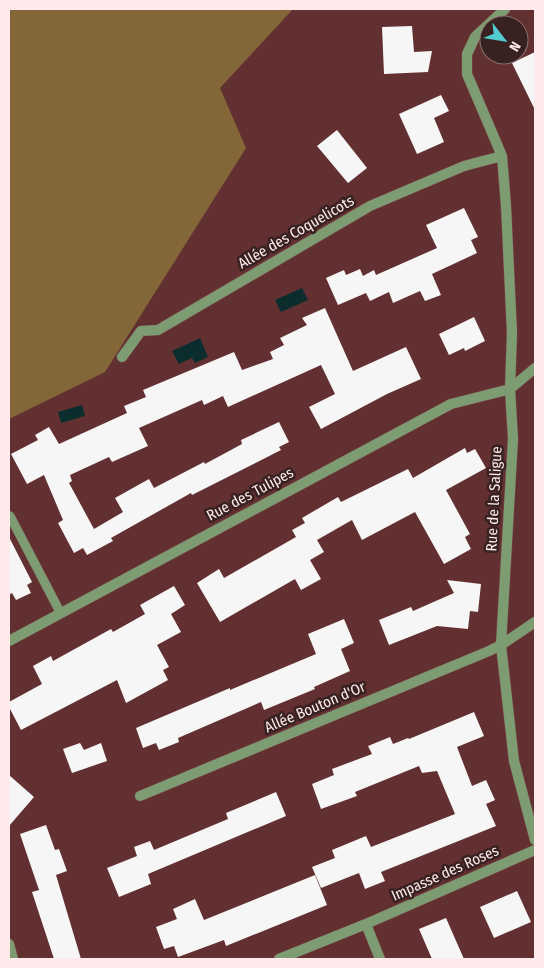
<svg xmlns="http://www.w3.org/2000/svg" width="544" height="968" font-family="'Fira Sans Condensed',sans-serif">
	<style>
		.green { fill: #846739 }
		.water { fill: #0b2d2e }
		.building { fill: #f6f6f6 }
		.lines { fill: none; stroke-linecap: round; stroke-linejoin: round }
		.lane-casing { stroke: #7c4e4f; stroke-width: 10 }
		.street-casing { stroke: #7c4e4f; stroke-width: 11 }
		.lane { stroke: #7d9c72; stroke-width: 9 }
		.street { stroke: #7d9c72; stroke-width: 10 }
		.labels { text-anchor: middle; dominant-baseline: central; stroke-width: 5; stroke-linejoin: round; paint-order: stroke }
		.street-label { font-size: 15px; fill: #feeaea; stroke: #382121 }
	</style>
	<rect width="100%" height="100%" fill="#633032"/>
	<path class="green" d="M9 9H293L220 88 246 148 105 372 9 419Z"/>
	<path class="water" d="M302 288 308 300 281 312 275 300Z
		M200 338 208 357 195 363 192 358 179 364 172 351Z
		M82 405 85 416 61 423 58 412Z"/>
	<path class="building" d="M412 26 414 52 432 51 428 72 384 74 382 27Z
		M535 52V110L512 63Z
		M441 95 449 111 434 118 444 142 417 154 399 114Z
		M337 130 367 168 348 183 317 146Z
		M464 208 478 237 471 240 477 253 432 274 441 295 425 301 420 291 393 303 389 292 370 301 366 293 338 305 326 278 344 270 346 275 360 269 363 276 374 270 376 275 437 248 426 225Z
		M325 308 353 371 406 347 421 379 387 394 321 429 309 407 335 394 321 365 228 407 223 396 204 405 202 400 139 428 148 446 112 462 109 457 70 475 72 481 69 483 94 529 123 512 115 498 149 479 154 488 204 462 205 464 242 444 241 440 279 422 289 442 279 447 281 450 192 495 191 493 111 538 113 541 87 555 83 548 74 553 58 523 63 520 44 475 27 484 11 454 38 440 35 435 49 427 59 444 127 413 124 406 146 397 143 390 234 352 242 370 273 359 270 352 284 345 280 338 307 325 302 318Z
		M474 317 485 341 465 351 464 348 449 355 439 334Z
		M465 448 467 453 475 449 486 468 446 490 470 534 465 537 471 549 444 564 415 512 362 540 352 520 317 540 324 552 310 560 321 579 301 590 295 579 220 622 197 583 219 569 224 578 296 537 292 530 305 523 302 518 338 497 341 502 408 469 413 478Z
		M9 537 32 582 27 585 31 593 16 600 12 593 9 595Z
		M447 580 481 584 478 612 470 611 468 629 437 626 389 645 379 620 411 607 413 611 454 593Z
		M174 586 185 605 171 614 181 632 157 645 169 667 163 670 168 680 126 703 117 680 21 730 9 707V702L42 684 33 666 51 656 53 661 111 629 113 632 145 614 140 605Z
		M344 619 354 643 341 649 350 671 314 687 315 689 264 710 261 702 178 738 179 742 159 750 156 743 143 748 136 728 230 688V690L316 654 308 634Z
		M474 712 484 736 457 747 472 786 486 780 495 800 486 804 496 826 381 872 385 881 365 889 359 873 321 888 312 867 335 858 332 850 366 836 371 847 455 814 437 771 422 773 419 766 355 792 357 796 321 809 312 784 334 775 332 769 372 754 368 746 390 737 393 744 408 738 409 739Z
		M80 743 84 750 101 743 107 761 72 773 63 749Z
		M9 775 34 797 9 826Z
		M276 792 286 816 148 874 151 884 119 897 107 868 137 856 134 847 150 841 154 850 228 819 226 813Z
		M46 825 55 850 59 849 67 871 56 875 81 959H54L32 892 39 890 20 834Z
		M315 875 327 905 226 946 224 940 178 957 174 946 164 949 156 927 177 919 173 909 195 899 204 920Z
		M517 891 531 922 494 938 480 907Z
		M446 918 464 959H432L419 929Z"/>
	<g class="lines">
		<g class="lane-casing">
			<path id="lane" d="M10 516 60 612"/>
		</g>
		<g class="street-casing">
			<path id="street" d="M505 9 475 37 467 54V74L502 156 506 206 512 333 510 389 513 439 501 645 514 761 535 840
				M122 357 141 331 158 330 370 206 464 166 502 156
				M9 641 451 404 510 389 535 368
				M140 796 489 651 501 645 535 622
				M366 924 380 959
				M9 944 13 959
				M279 959 366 924 535 850"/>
		</g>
		<use href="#lane" class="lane"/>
		<use href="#street" class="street"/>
	</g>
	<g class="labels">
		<g class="street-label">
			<text transform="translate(296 232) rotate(-30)">Allée des Coquelicots</text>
			<text transform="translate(250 494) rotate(-28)">Rue des Tulipes</text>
			<text transform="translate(494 499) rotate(-87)">Rue de la Saligue</text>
			<text transform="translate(315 707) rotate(-23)">Allée Bouton d'Or</text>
			<text transform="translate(445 873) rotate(-24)">Impasse des Roses</text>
		</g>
	</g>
	<rect width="544" height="968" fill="none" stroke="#feeaea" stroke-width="20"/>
	<g transform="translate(504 40) rotate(121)"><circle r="24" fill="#382121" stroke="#877171"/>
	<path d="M0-4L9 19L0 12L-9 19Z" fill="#52ccd0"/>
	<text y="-8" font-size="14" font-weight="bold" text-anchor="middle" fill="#feeaea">N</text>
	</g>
</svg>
